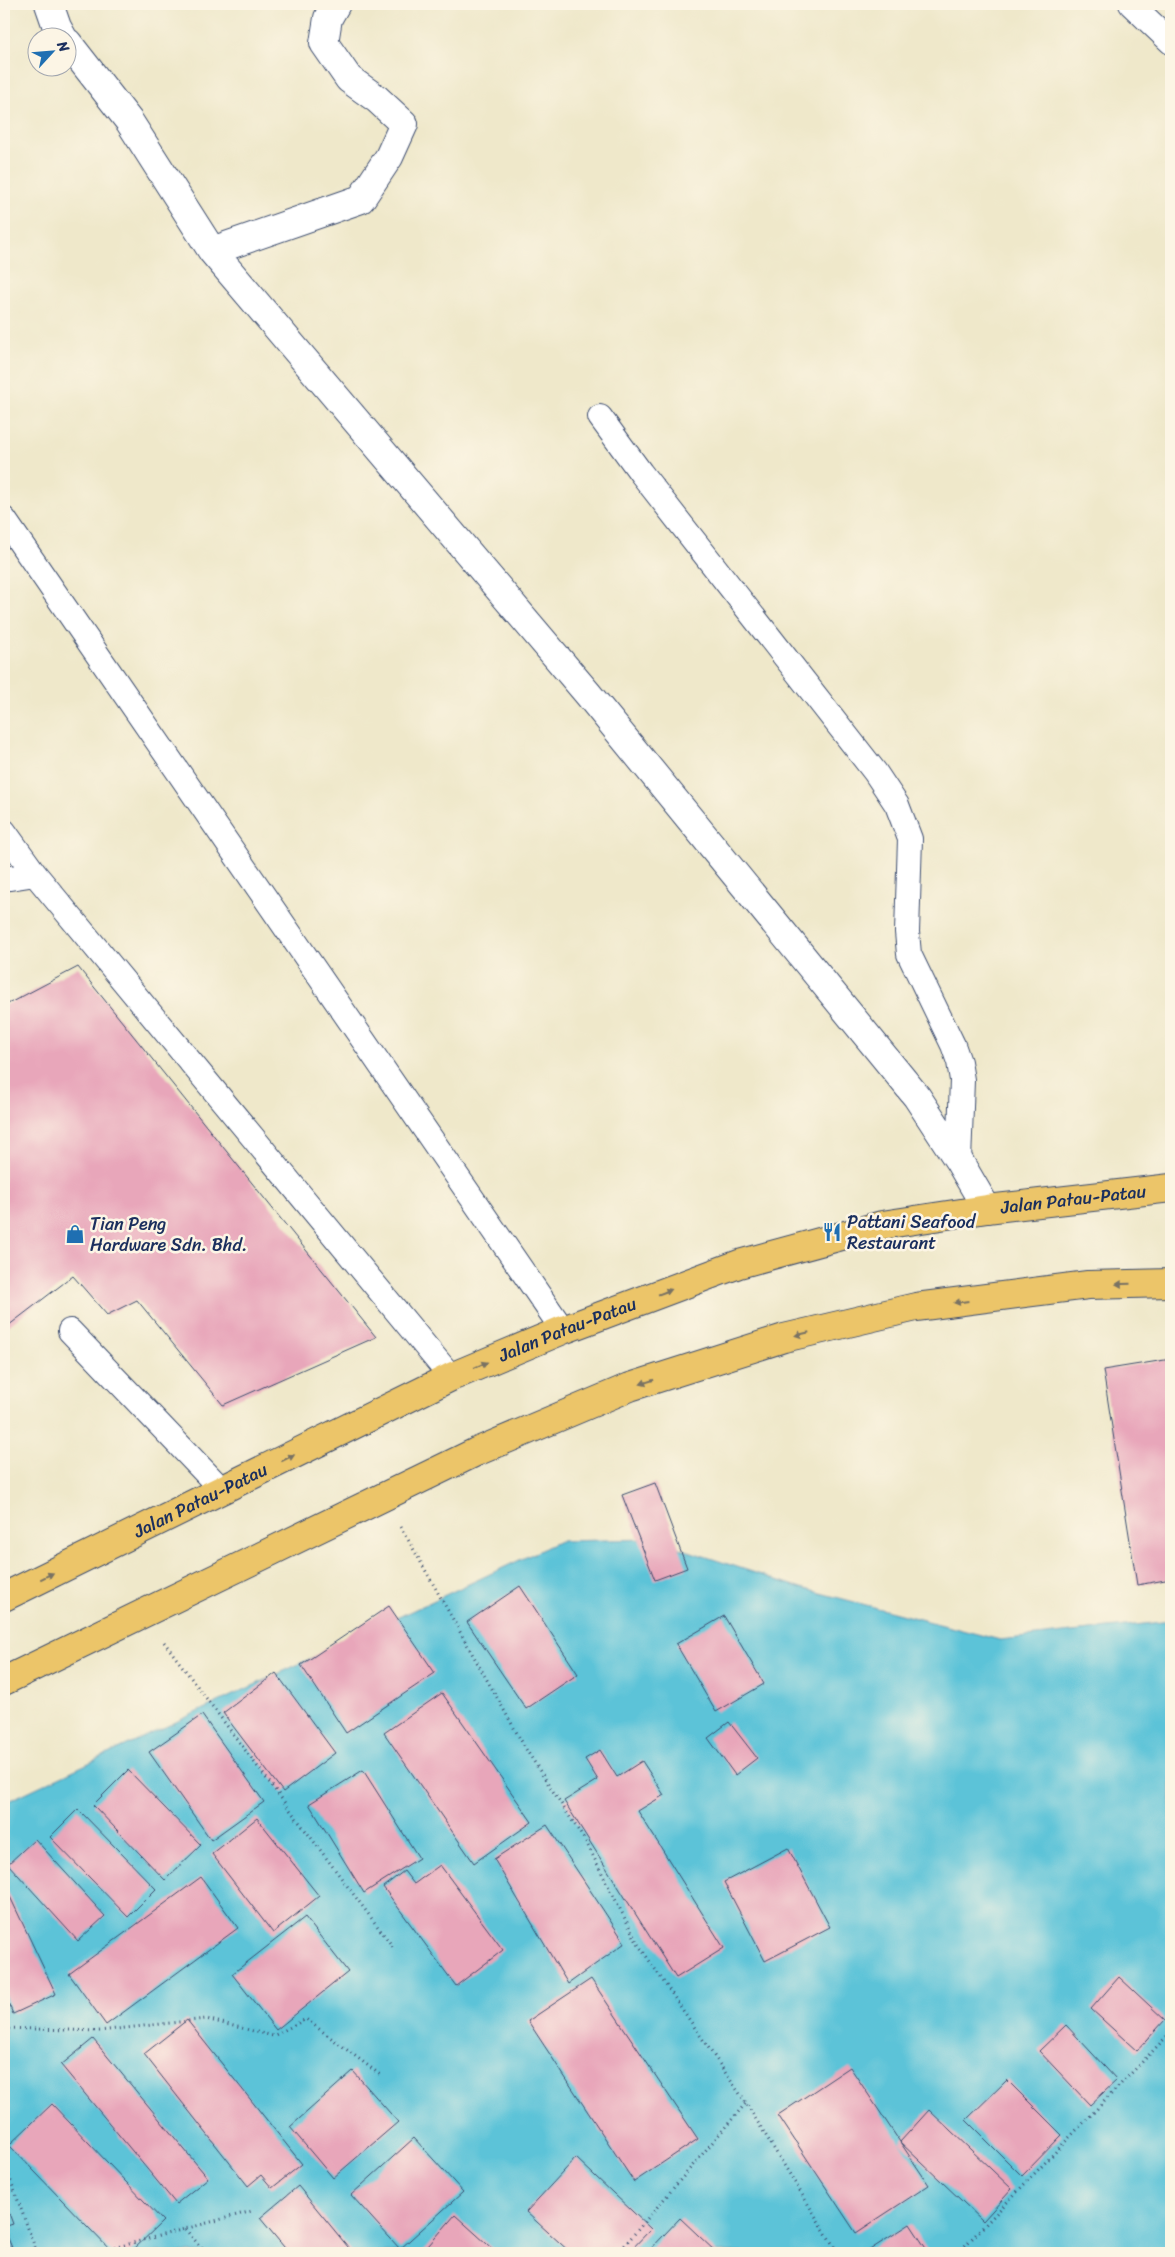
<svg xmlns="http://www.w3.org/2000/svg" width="1175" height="2257" font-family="Sriracha,sans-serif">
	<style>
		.water { fill: #5bc3d8; stroke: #3b799b }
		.building { fill: #e8a6ba }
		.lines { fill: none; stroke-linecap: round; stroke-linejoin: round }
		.lane-casing { stroke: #3b4b6e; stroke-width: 26 }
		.street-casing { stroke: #3b4b6e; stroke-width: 30 }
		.primary-casing { stroke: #3b4b6e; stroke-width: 30 }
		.path { stroke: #3b4b6e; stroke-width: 3; stroke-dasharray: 1 4; stroke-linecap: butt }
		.lane { stroke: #fff; stroke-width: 24 }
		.street { stroke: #fff; stroke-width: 28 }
		.primary { stroke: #ecc569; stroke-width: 28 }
		.oneway { fill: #797263 }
		.labels { text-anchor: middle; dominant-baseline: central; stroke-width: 5; stroke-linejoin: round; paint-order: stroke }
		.street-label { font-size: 18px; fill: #1b2f5e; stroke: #fcf5e5 }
		.poi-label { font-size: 18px; fill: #1b2f5e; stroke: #fcf5e5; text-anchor: start }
	</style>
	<rect width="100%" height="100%" fill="#fcf5e5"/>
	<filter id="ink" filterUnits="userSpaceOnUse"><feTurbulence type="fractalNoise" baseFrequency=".02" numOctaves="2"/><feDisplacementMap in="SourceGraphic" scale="10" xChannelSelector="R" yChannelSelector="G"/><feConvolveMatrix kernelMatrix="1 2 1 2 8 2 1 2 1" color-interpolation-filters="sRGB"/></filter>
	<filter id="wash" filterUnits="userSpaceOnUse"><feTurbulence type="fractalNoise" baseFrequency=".0096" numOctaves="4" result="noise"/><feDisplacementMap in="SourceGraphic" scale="20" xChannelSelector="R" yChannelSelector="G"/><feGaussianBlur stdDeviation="1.12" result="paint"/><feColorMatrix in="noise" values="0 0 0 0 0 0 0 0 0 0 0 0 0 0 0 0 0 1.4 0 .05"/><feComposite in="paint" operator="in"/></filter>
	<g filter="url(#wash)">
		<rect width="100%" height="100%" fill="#efe8ca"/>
		<path class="water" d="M652 1539 801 1588 1000 1640 1171 1621V2253H4V1803L560 1541Z"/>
		<g id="blocks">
			<path class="building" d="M78 967 376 1337 223 1405 137 1300 107 1315 73 1276 4 1329V1006Z
				M1171 1359V1579L1137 1585 1103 1370Z
				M655 1483 687 1568 655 1580 622 1495Z
				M520 1586 578 1674 526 1709 467 1622Z
				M389 1606 435 1673 346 1733 301 1665Z
				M724 1616 764 1684 716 1712 676 1644Z
				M276 1673 335 1753 283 1792 223 1713Z
				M442 1693 532 1822 474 1863 384 1733Z
				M202 1715 264 1802 211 1840 149 1752Z
				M729 1722 757 1758 735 1775 708 1738Z
				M600 1750 617 1777 642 1761 664 1795 638 1811 724 1948 676 1978 564 1801 598 1780 585 1759Z
				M128 1770 201 1845 165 1880 93 1805Z
				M363 1770 419 1858 364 1893 309 1804Z
				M78 1809 156 1889 128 1917 50 1837Z
				M257 1818 319 1896 273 1933 212 1854Z
				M547 1825 625 1943 568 1984 494 1859Z
				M35 1839 105 1916 78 1941 8 1864Z
				M788 1848 830 1927 765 1961 724 1882Z
				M440 1865 503 1950 456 1986 383 1887 404 1871 414 1884Z
				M201 1877 238 1928 106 2025 69 1974Z
				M4 1884 56 1994 13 2014 4 1993Z
				M305 1917 348 1972 276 2030 232 1974Z
				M1119 1977 1165 2020 1137 2051 1091 2009Z
				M591 1979 698 2139 634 2182 528 2021Z
				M187 2020 302 2164 272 2188 261 2175 248 2186 144 2054Z
				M1066 2025 1117 2080 1090 2105 1039 2051Z
				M93 2039 208 2178 176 2204 61 2065Z
				M850 2067 900 2142 929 2110 1012 2189 983 2221 900 2142 929 2185 856 2233 778 2115Z
				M353 2071 398 2122 333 2178 290 2127Z
				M1007 2080 1062 2135 1022 2176 966 2120Z
				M52 2104 163 2221 130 2253H113L9 2145Z
				M414 2138 463 2192 400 2249 351 2195Z
				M576 2158 651 2229 628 2253H571L526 2212Z
				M298 2186 353 2253H289L260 2218Z
				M4 2200 13 2224 4 2227Z
				M455 2215 497 2253H422Z
				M680 2218 717 2253H647Z
				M910 2224 929 2253H865Z
				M4 2228 14 2253H4Z"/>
		</g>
	</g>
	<g filter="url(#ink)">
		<use href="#blocks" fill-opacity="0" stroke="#3b4b6e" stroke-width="1"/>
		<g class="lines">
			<g class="lane-casing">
				<path id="lane" d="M1131 4 1171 42
					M600 417 641 473 875 772 897 805 910 839 907 932 909 954 953 1045 959 1062 962 1080 959 1161
					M4 519 563 1330
					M4 831 35 874 451 1377
					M4 879 35 874
					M70 1331 222 1490"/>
			</g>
			<g class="street-casing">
				<path id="street" d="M49 4 57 27 63 38
					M68 43 129 121 212 251 588 694 917 1097 959 1161 987 1209
					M212 251 361 199 389 157 404 124 377 99 349 79 324 43 328 18 336 4"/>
			</g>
			<g class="primary-casing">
				<g id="primary">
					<path id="s1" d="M4 1597 451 1377 563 1330 739 1264 882 1225 987 1209 1171 1188"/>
					<path d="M4 1681 476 1452 630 1387 784 1338 916 1307 1088 1285 1171 1283"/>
				</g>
			</g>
			<path class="path" d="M401 1527 527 1751 586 1842 638 1944 746 2103 838 2253
				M164 1642 393 1947
				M4 2028 99 2031 206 2019 273 2036 306 2019 382 2076
				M4 2162 37 2253
				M185 2229 206 2253
				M95 2253 252 2211
				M618 2253 746 2103
				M958 2253 1171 2032"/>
			<use href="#lane" class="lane"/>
			<use href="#street" class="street"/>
			<use href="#primary" class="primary"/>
		</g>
		<defs><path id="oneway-solid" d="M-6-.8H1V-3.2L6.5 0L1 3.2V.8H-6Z" transform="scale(1.25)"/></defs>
		<g class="oneway">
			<use href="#oneway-solid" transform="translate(1123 1284) rotate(178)"/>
			<use href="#oneway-solid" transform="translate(665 1292) rotate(-21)"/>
			<use href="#oneway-solid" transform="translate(961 1302) rotate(173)"/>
			<use href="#oneway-solid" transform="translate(802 1334) rotate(167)"/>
			<use href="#oneway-solid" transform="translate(481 1365) rotate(-23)"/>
			<use href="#oneway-solid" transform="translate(647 1382) rotate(162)"/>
			<use href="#oneway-solid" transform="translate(288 1458) rotate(-26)"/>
			<use href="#oneway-solid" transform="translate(47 1576) rotate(-26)"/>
		</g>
	</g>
	<defs>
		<g id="restaurant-bare" transform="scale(1.5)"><path d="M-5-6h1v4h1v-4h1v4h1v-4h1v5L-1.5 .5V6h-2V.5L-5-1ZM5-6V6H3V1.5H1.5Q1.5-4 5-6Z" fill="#1f6fb2" stroke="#fcf5e5" stroke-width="2.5" paint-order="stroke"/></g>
		<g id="shop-bare" transform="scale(1.5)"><path d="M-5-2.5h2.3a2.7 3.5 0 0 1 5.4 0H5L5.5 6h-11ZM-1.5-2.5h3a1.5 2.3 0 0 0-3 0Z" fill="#1f6fb2" stroke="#fcf5e5" stroke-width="2.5" paint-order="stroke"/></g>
	</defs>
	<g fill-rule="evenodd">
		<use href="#restaurant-bare" x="832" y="1232"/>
		<use href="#shop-bare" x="75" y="1234"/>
	</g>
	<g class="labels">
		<g class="street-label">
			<text stroke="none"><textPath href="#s1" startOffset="1149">Jalan Patau-Patau</textPath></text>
			<text stroke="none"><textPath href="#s1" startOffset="624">Jalan Patau-Patau</textPath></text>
			<text stroke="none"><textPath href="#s1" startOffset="219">Jalan Patau-Patau</textPath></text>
		</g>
		<g class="poi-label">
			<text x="847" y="1222">Pattani Seafood<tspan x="847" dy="21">Restaurant</tspan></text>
			<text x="90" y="1224">Tian Peng<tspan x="90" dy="21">Hardware Sdn. Bhd.</tspan></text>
		</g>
	</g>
	<rect width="1175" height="2257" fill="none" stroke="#fcf5e5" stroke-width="20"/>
	<g transform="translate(52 52) rotate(64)"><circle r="24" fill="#fcf5e5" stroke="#a2a6af"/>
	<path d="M0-4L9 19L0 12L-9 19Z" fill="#1f6fb2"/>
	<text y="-8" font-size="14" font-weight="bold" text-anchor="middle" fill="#1b2f5e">N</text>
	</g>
</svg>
